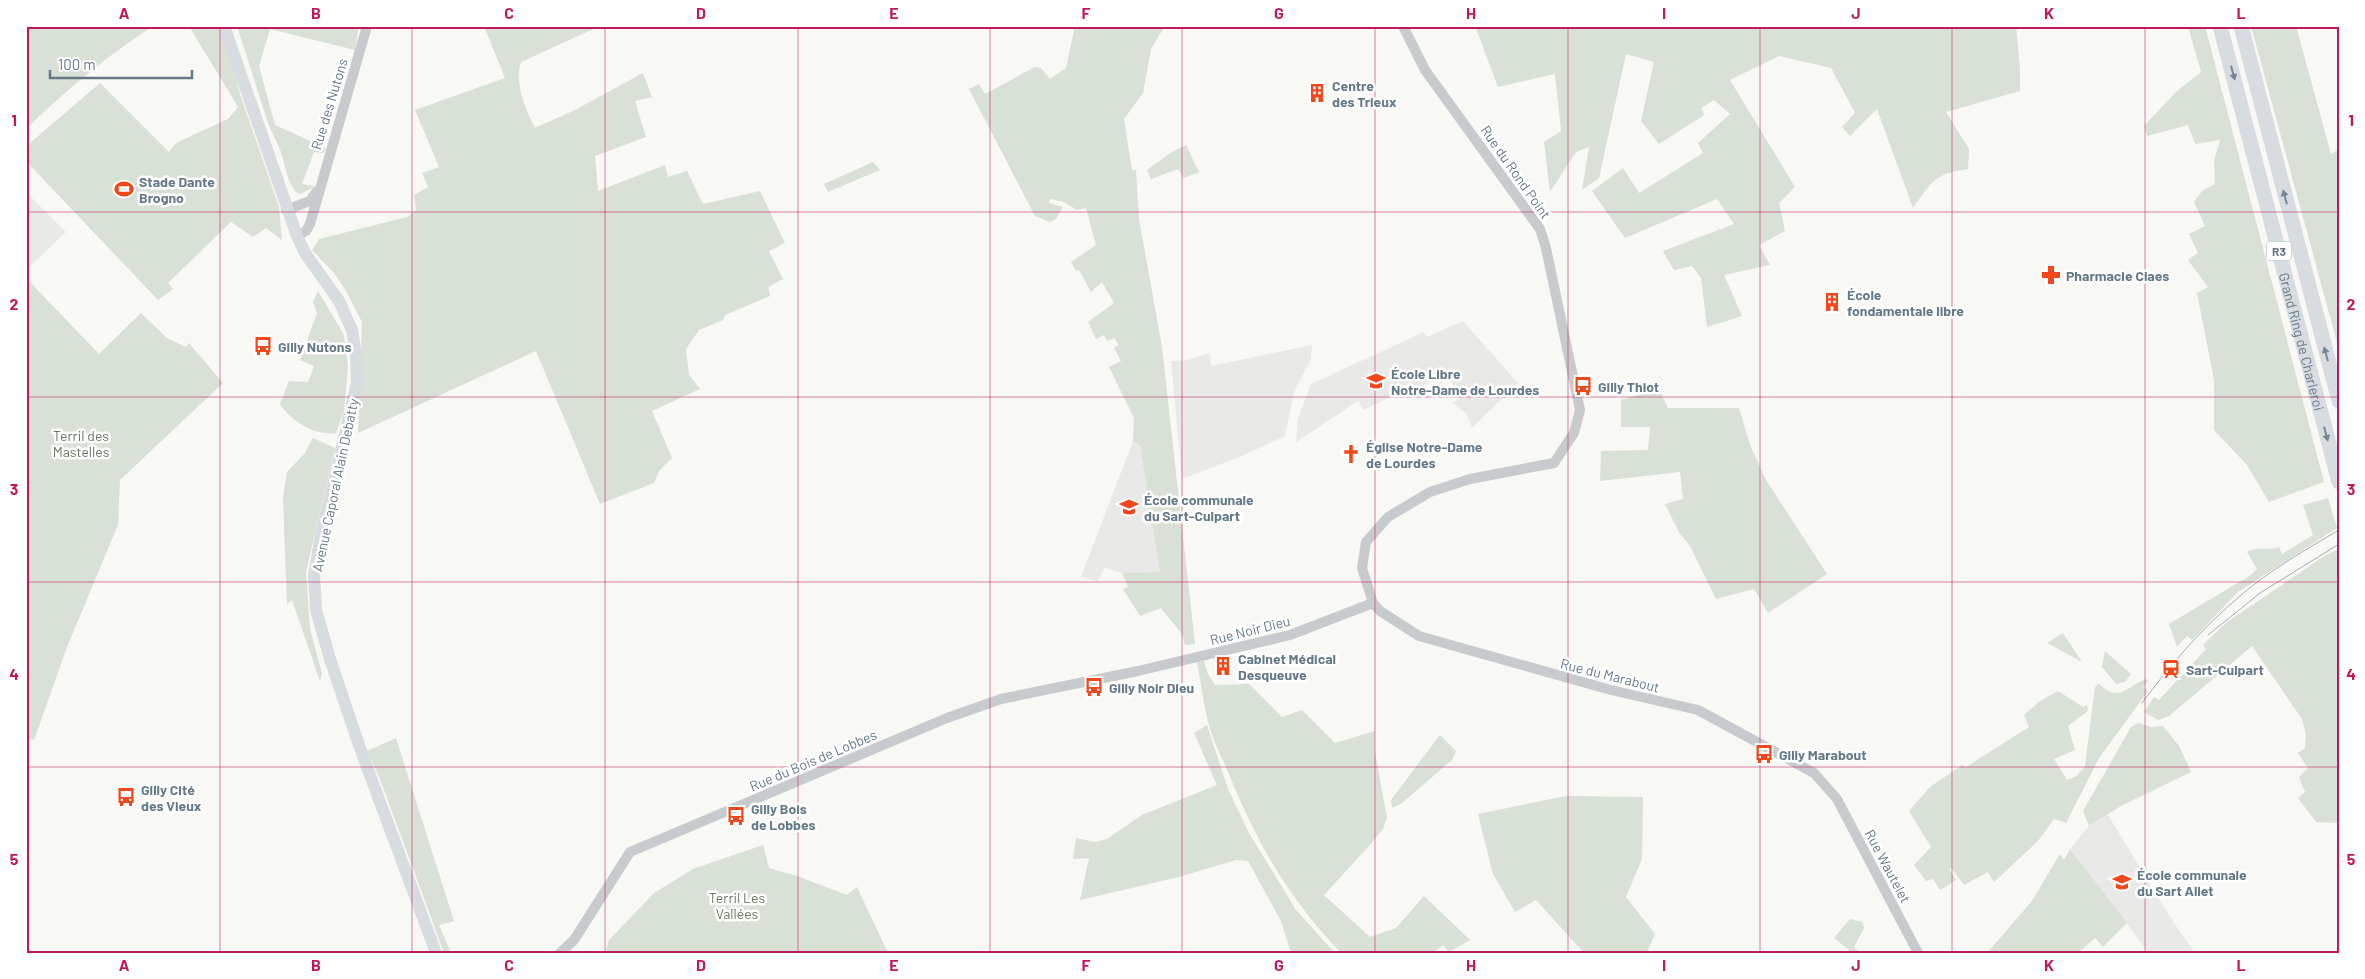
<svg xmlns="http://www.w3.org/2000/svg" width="2365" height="979" font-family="Barlow,sans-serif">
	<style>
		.built { fill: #e9e9e8 }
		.green { fill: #d9e0d5 }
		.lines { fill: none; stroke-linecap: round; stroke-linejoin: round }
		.minor { stroke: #c7cbce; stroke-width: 10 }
		.major { stroke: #d6dce0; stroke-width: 12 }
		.highway { stroke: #d6dce0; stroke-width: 15 }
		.tram { stroke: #a5acb2; stroke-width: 1 }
		.oneway { fill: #758895 }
		.grid { fill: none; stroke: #c2185b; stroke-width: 1; stroke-opacity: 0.55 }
		.labels { text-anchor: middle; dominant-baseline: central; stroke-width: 5; stroke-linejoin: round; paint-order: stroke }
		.shield { fill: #fff; stroke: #92a1ac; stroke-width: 1 }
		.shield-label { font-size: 12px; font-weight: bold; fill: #647988 }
		.poi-label { font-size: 14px; font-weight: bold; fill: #647988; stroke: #fff; text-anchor: start }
		.street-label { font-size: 14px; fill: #647988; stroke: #fff }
		.park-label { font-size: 14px; fill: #667a60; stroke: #fff }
		.neatline { fill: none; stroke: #c2185b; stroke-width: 2 }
		.grid-label { font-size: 16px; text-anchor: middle; font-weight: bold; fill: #c2185b }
	</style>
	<rect width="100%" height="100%" fill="#f8f8f4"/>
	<path class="built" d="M26 192 66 232 26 270Z
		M1463 321 1518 383 1472 428 1466 413 1452 403 1459 399 1451 379 1441 383 1439 379 1408 391 1406 389 1364 410 1358 401 1296 442 1298 419 1311 384 1424 332 1427 337Z
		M1312 345 1311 359 1294 392 1285 436 1242 456 1182 479 1171 361 1187 360 1210 353 1211 366Z
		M1133 441 1140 446 1160 572 1122 573 1104 568 1098 582 1081 577Z
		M2108 815 2170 917 2195 953H2149L2070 849 2089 826Z"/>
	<path class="green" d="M26 26H153C108 55 65 91 26 129Z
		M189 26H218L230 51 239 91 279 207 282 240 266 228 253 237 231 222 168 283 173 289 158 300 26 161 30 143 100 83 169 152 176 143 228 119 238 107Z
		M237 26H359L355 50 270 29 259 66 275 125 326 148 324 153 314 152 302 184 316 186 300 194 295 191 289 181 281 152 268 123Z
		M484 26H600L521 62C514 82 525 109 535 128L575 110 643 73 652 97 635 101 646 137 595 156 598 191 665 165 668 177 687 171 703 204 760 191 785 243 769 251 783 279 768 287 770 296 725 315 723 320 699 330 686 349 689 375 700 389 652 411 672 458 659 471 654 483 600 504 536 351 358 433 362 322 346 291 335 274 312 250 319 239 407 217 416 210 414 195 428 187 422 173 439 167 415 110 505 78Z
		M1075 26H1165L1151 49 1143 93 1124 119 1132 170H1136L1139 219 1162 347 1195 644 1185 645 1182 634 1161 608 1140 616 1123 589 1128 587 1122 573 1160 572 1140 446 1133 441 1134 418 1109 367 1121 361 1114 348 1119 345 1114 338 1107 341 1104 335 1096 339 1088 322 1114 303 1102 282 1091 292 1079 270 1076 271 1071 262 1096 245 1086 208 1077 210 1064 202 1050 199 1049 203 1063 207 1056 219 1050 222 1035 216 969 89 979 84 985 94 1035 67 1041 68 1050 79 1066 68Z
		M1475 26H2016L2020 69V91L1946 112 1969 149 1968 169C1933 174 1932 182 1913 208L1877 109 1850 136 1842 127 1855 113 1831 68 1779 56 1730 80 1795 187 1779 203 1785 231 1759 245 1770 265 1724 275 1742 316 1707 327 1701 278 1692 266 1674 270 1663 251 1734 224 1717 199 1625 238 1592 191 1623 168 1639 193 1703 153 1698 143 1730 114 1714 100 1701 108 1704 115 1659 144 1641 121 1654 62 1626 54 1599 178 1582 190 1589 147 1576 152 1550 192 1544 142 1561 131 1555 74 1498 87Z
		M2188 26H2205L2324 482 2269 502 2247 465 2214 430V380L2197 293 2208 287 2188 260 2198 253 2189 234 2205 226 2194 202 2202 191 2215 184 2214 161 2220 140 2195 144 2188 125 2147 136 2144 126 2177 91 2201 72Z
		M2251 26H2296L2331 154 2339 149V350Z
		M1186 145 1199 172 1184 178 1178 169 1151 179 1147 170 1172 152Z
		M873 162 880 170 828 192 824 184Z
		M26 278 99 354 141 313 167 338 186 347 189 343 223 383 120 480 118 525 67 647 34 740 26 737Z
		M318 291 344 335 348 366 344 411 336 433C315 436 291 421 280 404L289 381 308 382 314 366 300 360 317 313 313 302Z
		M1659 389 1668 408H1739L1750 445 1766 480 1827 574 1768 613 1754 589 1716 599 1690 546 1680 534 1665 504 1683 499 1680 472 1600 481 1601 451 1648 450 1650 427H1621V400Z
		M313 438 335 448 306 572 310 629 322 673 320 681 292 600 287 604 283 497 287 472 304 454Z
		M2328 498 2337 528 2238 592 2192 640 2187 636 2177 647 2169 624 2251 575 2257 569 2247 552C2257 546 2268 551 2279 547L2282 554 2313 535 2303 505Z
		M2339 549V823L2316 822 2298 798 2305 792 2299 777 2308 768 2298 753 2305 748 2306 734 2302 719 2252 646 2169 716 2158 720 2144 712 2154 697 2159 700 2206 649 2203 645 2227 622 2326 555Z
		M2063 633 2082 662 2047 643Z
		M2105 651 2131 674 2125 682 2116 684 2102 667Z
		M1204 660 1207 672 1215 685 1249 684 1282 717 1302 710 1335 743 1375 731V752L1387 818 1383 829 1369 846 1324 895 1370 937 1396 928 1424 896 1470 940 1449 952 1443 945 1433 953H1341C1289 898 1257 844 1229 774 1223 759 1214 744 1210 729 1204 707 1201 684 1197 662Z
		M2146 679 2148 681 2143 687 2148 691 2099 758 2066 823 2054 819 2038 841 1994 882 1988 872 1964 885 1951 868 1949 869 1956 880 1940 890 1933 879 1926 881 1914 865 1931 847 1909 811 1930 787 1962 765 1966 767 2029 727 2024 715 2040 701 2058 691 2083 707 2087 705 2088 711 2068 726 2075 750 2054 759 2067 780 2077 776 2085 766 2095 687 2099 684C2120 703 2125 687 2146 679Z
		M2139 723 2151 727 2163 726 2179 746 2191 772 2121 806 2089 826 2083 811 2131 727Z
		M1207 725 1228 789 1249 833 1296 910 1335 953H1294L1290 950 1281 921 1248 861 1236 860 1179 877 1080 900 1089 858 1073 859 1076 838 1095 842 1107 839 1142 815 1217 785 1194 733Z
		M1440 735 1456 751 1452 760 1402 803 1392 808 1391 800Z
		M396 738 454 921 439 925 451 953H444L380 779 367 751Z
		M1566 796 1643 797 1642 859 1626 897 1655 934 1647 953H1584L1536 900 1515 912 1493 874 1478 814Z
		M763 845 769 868 797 876 847 895 857 887 888 953H605L609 940 654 893 693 869Z
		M2070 849 2127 923 2103 947 2095 938 2078 953H1987L2032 901 2060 854 2064 860Z
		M1850 919 1862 922 1864 928 1854 947 1860 953H1848L1849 950 1834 938Z"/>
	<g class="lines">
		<path class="minor" d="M1403 26 1425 70 1540 229 1546 248 1580 410 1574 433 1554 463 1470 479 1430 492 1388 517 1366 542 1362 568 1373 603 1380 611 1419 636 1611 690 1698 710 1814 773 1837 799 1918 953
			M286 210 310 201 316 192
			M297 236 306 231 310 224 367 26
			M560 953 574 940 630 852 947 718 1001 699 1138 671 1290 635 1373 603"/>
		<path class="major" d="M224 26 297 236 305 253 339 301 352 330 356 355 357 383 321 535 314 575 316 610 330 659 360 748 436 953"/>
		<g class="highway">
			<path id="s1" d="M2220 26 2339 482"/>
			<path d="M2241 26 2339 401"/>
		</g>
		<path class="tram" d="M2208 635 2260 593 2339 544
			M2142 703C2170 665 2203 627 2240 596 2270 570 2305 550 2339 530"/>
	</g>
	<defs><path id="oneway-solid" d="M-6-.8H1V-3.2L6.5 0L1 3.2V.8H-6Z" transform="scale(1.25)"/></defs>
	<g class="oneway">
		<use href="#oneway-solid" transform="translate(2233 73) rotate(75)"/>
		<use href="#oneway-solid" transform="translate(2285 197) rotate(-105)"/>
		<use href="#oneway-solid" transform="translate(2326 354) rotate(-105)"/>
		<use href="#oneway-solid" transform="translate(2326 434) rotate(75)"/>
	</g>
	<path class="grid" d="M220 26V953M412 26V953M605 26V953M798 26V953M990 26V953M1182 26V953M1375 26V953M1568 26V953M1760 26V953M1952 26V953M2145 26V953M26 212H2339M26 397H2339M26 582H2339M26 767H2339"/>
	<defs>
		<g id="building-bare" transform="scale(1.5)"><path d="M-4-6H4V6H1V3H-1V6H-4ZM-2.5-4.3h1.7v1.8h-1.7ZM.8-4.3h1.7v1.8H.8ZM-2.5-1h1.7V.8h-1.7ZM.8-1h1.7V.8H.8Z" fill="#f1471b" stroke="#fff" stroke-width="2.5" paint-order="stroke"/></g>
		<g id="stadium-bare" transform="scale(1.5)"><path d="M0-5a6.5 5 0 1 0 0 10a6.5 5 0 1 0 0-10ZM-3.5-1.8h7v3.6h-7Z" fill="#f1471b" stroke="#fff" stroke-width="2.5" paint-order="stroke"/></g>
		<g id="pharmacy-bare" transform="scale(1.5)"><path d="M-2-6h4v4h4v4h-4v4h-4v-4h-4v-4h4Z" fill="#f1471b" stroke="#fff" stroke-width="2.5" paint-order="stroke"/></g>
		<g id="bus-bare" transform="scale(1.5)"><path d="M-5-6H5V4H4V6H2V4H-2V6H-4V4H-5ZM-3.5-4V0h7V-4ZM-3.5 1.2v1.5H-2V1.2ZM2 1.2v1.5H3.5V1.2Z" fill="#f1471b" stroke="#fff" stroke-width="2.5" paint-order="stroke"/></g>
		<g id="school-bare" transform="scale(1.5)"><path d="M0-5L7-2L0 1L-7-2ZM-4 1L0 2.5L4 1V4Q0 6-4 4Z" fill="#f1471b" stroke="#fff" stroke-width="2.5" paint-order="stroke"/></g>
		<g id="church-bare" transform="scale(1.5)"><path d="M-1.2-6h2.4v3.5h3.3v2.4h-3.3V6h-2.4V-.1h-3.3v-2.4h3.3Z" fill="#f1471b" stroke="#fff" stroke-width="2.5" paint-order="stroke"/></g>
		<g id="station-bare" transform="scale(1.5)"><path d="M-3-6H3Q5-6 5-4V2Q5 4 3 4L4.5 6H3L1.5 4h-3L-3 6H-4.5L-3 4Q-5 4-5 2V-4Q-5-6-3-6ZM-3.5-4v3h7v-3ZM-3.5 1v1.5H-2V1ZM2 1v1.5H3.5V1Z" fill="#f1471b" stroke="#fff" stroke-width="2.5" paint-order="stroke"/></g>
	</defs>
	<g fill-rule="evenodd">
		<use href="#building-bare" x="1317" y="93"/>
		<use href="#stadium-bare" x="124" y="189"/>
		<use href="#pharmacy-bare" x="2051" y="275"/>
		<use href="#building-bare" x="1832" y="302"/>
		<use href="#bus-bare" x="263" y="346"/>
		<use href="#school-bare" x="1376" y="381"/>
		<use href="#bus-bare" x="1583" y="386"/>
		<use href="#church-bare" x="1351" y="454"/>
		<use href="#school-bare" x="1129" y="507"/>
		<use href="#building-bare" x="1223" y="666"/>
		<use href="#station-bare" x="2171" y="669"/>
		<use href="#bus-bare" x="1094" y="687"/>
		<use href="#bus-bare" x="1764" y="754"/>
		<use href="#bus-bare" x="126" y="797"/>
		<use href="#bus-bare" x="736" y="816"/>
		<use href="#school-bare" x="2122" y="882"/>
	</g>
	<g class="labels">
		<rect class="shield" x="2266.5" y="241.5" width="25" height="19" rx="4"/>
		<g class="shield-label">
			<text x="2279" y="251">R3</text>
		</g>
		<g class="poi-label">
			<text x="1332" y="85">Centre<tspan x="1332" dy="16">des Trieux</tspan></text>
			<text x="139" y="181">Stade Dante<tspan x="139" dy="16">Brogno</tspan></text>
			<text x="2066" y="275">Pharmacie Claes</text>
			<text x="1847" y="294">École<tspan x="1847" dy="16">fondamentale libre</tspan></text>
			<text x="278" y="346">Gilly Nutons</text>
			<text x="1391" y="373">École Libre<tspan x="1391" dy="16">Notre-Dame de Lourdes</tspan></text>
			<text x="1598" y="386">Gilly Thiot</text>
			<text x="1366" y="446">Église Notre-Dame<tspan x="1366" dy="16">de Lourdes</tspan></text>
			<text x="1144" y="499">École communale<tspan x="1144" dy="16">du Sart-Culpart</tspan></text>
			<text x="1238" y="658">Cabinet Médical<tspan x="1238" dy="16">Desqueuve</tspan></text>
			<text x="2186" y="669">Sart-Culpart</text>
			<text x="1109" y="687">Gilly Noir Dieu</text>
			<text x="1779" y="754">Gilly Marabout</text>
			<text x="141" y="789">Gilly Cité<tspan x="141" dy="16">des Vieux</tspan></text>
			<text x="751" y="808">Gilly Bois<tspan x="751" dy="16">de Lobbes</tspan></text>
			<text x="2137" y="874">École communale<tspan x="2137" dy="16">du Sart Allet</tspan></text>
		</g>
		<g class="street-label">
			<text transform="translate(329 104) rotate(-73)">Rue des Nutons</text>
			<text transform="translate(1516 172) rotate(55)">Rue du Rond Point</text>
			<text stroke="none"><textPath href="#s1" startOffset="326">Grand Ring de Charleroi</textPath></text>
			<text transform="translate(335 485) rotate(-78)">Avenue Caporal Alain Debatty</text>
			<text transform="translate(1250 630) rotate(-14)">Rue Noir Dieu</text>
			<text transform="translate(1610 675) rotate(14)">Rue du Marabout</text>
			<text transform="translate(813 760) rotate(-23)">Rue du Bois de Lobbes</text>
			<text transform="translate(1888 866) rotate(62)">Rue Wautelet</text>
		</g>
		<g class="park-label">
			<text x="81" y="435">Terril des<tspan x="81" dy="16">Mastelles</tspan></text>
			<text x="737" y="897">Terril Les<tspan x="737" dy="16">Vallées</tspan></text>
		</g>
	</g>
	<rect width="2365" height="979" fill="none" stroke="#ffffff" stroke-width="55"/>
	<path d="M50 70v8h142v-8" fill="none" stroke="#647988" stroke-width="2.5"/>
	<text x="58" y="70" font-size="15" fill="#647988" stroke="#ffffff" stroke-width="4" paint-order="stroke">100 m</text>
	<rect x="28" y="28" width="2310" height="924" class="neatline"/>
	<g class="grid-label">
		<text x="124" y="19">A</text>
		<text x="316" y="19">B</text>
		<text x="509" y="19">C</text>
		<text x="701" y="19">D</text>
		<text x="894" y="19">E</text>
		<text x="1086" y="19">F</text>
		<text x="1279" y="19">G</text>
		<text x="1471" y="19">H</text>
		<text x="1664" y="19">I</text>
		<text x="1856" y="19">J</text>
		<text x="2049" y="19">K</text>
		<text x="2241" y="19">L</text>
		<text x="14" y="126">1</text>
		<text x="2351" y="126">1</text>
		<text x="14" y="310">2</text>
		<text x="2351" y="310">2</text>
		<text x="14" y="495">3</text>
		<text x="2351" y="495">3</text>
		<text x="14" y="680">4</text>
		<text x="2351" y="680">4</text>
		<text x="14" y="865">5</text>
		<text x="2351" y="865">5</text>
		<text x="124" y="971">A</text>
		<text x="316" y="971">B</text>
		<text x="509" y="971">C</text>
		<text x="701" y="971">D</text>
		<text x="894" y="971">E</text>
		<text x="1086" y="971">F</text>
		<text x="1279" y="971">G</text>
		<text x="1471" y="971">H</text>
		<text x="1664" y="971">I</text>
		<text x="1856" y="971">J</text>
		<text x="2049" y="971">K</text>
		<text x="2241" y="971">L</text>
	</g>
</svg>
